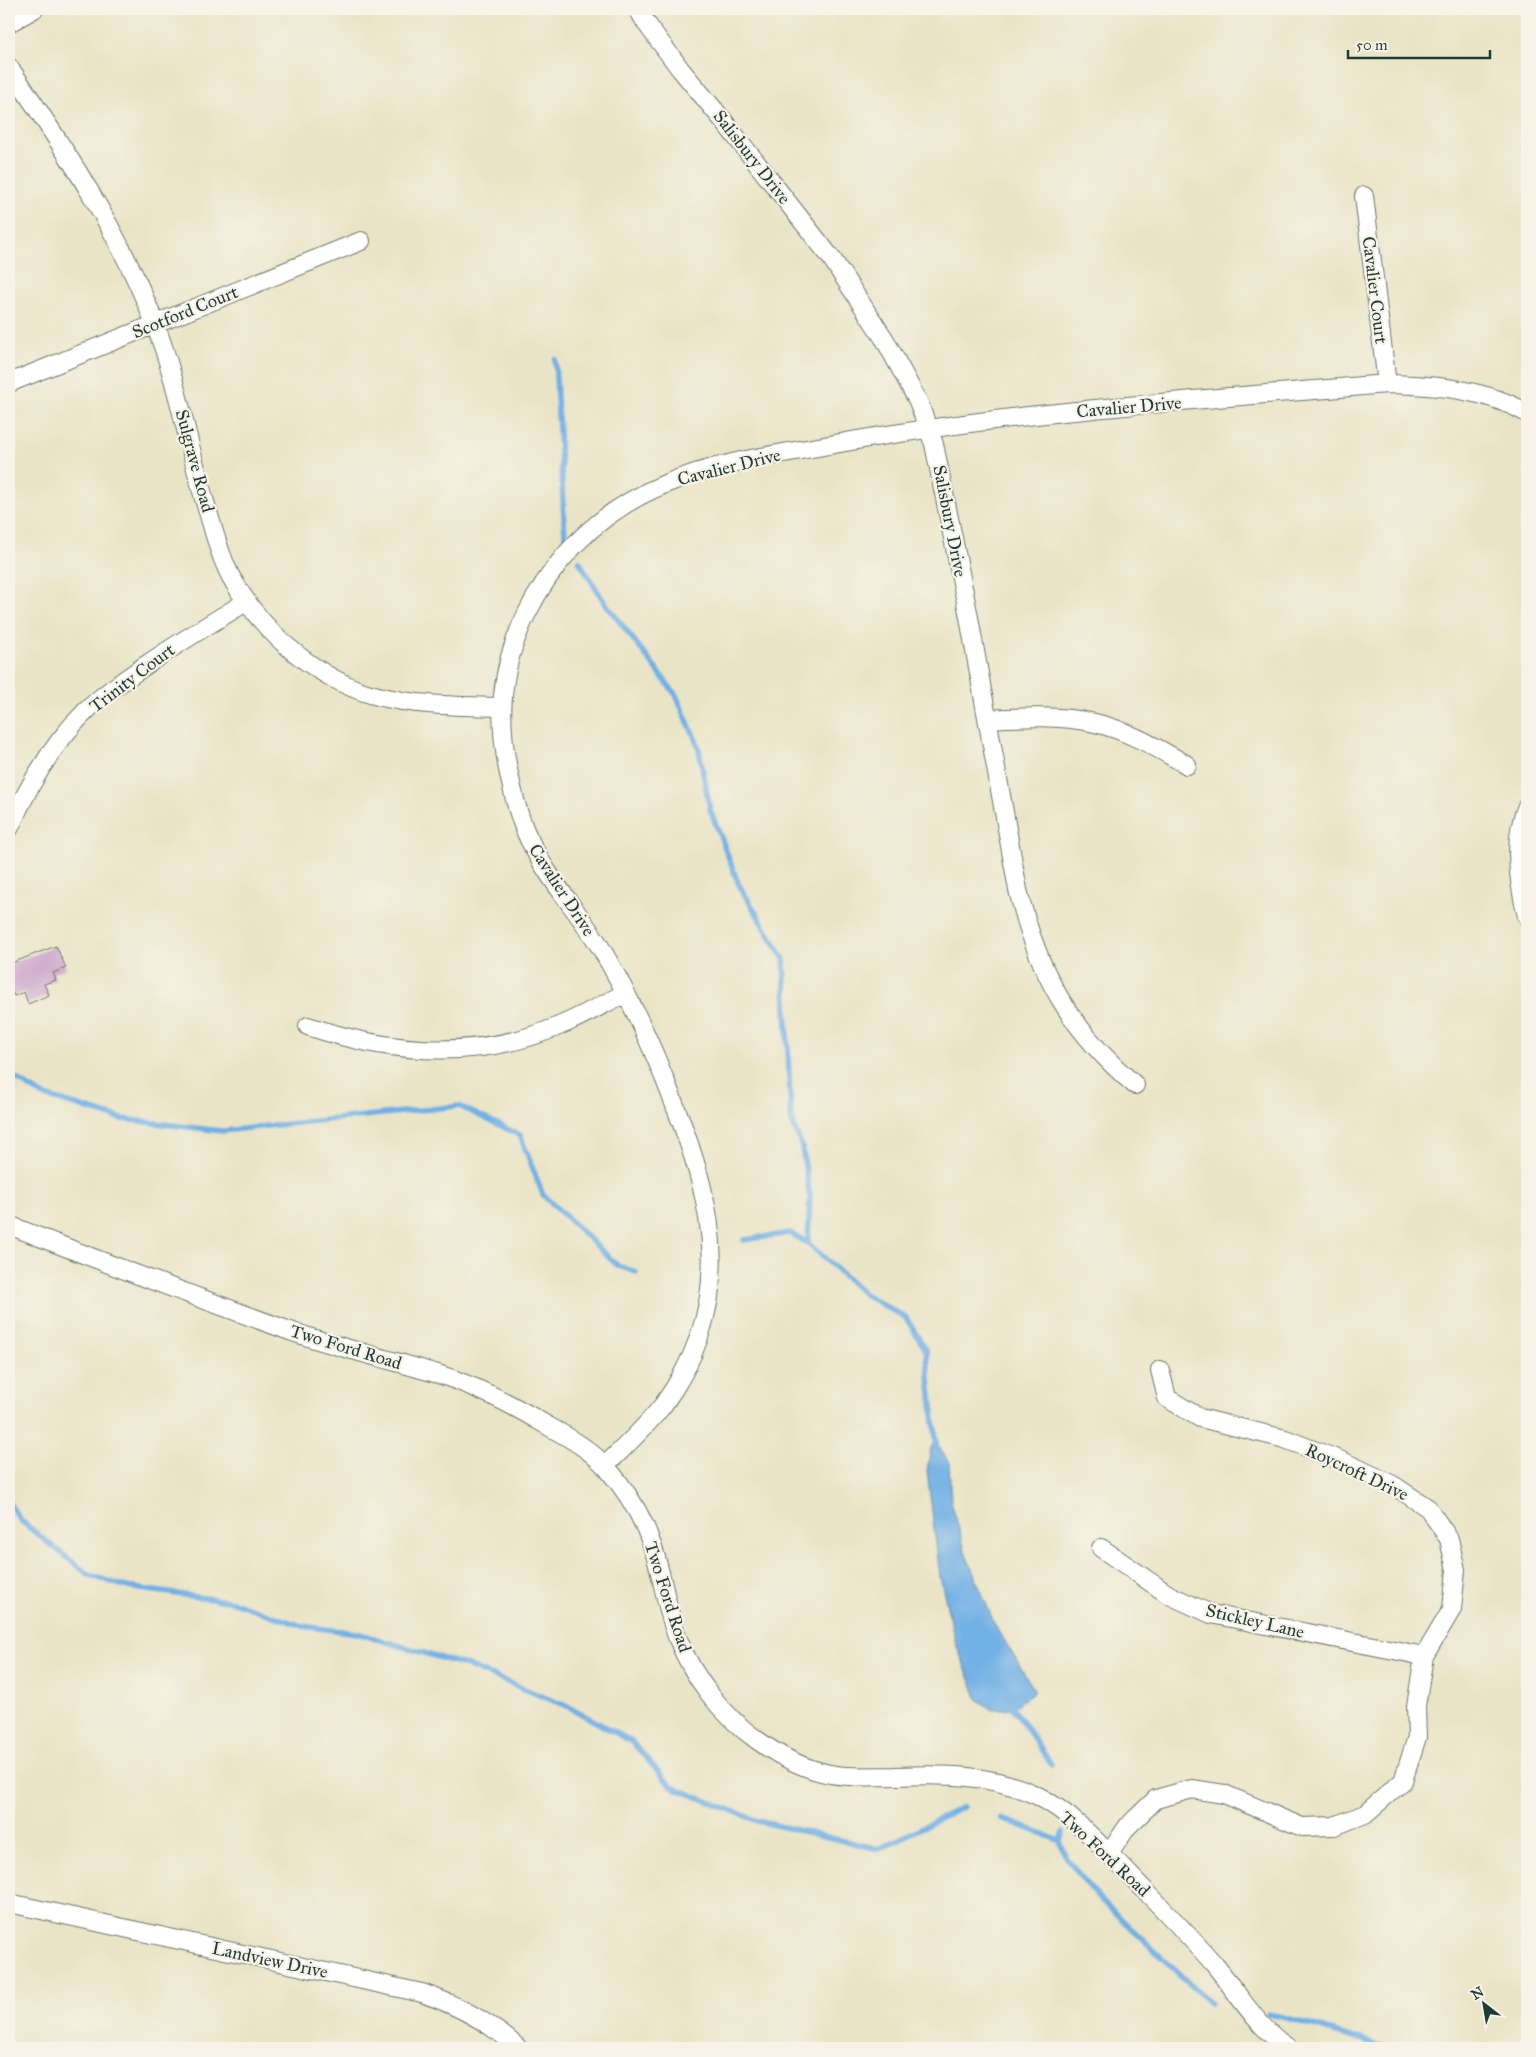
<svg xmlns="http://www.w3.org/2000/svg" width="1536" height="2057" font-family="'IM FELL Great Primer',serif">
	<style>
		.water { fill: #72b1e5; stroke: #48778c }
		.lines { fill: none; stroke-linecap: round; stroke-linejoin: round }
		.stream { stroke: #72b1e5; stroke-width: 5.5 }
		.building { fill: #cba3ca }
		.street-casing { stroke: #667767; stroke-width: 20 }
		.street { stroke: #fff; stroke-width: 18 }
		.labels { text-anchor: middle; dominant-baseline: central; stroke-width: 4.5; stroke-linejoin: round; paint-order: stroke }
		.street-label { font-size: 18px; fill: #1f3d34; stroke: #f7f3e8 }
	</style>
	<rect width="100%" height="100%" fill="#f7f3e8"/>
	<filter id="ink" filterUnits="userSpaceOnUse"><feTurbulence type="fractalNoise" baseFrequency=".02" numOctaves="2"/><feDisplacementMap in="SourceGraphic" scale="10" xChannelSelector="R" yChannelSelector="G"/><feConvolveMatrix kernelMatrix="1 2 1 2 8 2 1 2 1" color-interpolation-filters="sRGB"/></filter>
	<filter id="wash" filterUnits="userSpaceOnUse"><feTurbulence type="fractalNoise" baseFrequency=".0096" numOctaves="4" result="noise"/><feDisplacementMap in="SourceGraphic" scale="20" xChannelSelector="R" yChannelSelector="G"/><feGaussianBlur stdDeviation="1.12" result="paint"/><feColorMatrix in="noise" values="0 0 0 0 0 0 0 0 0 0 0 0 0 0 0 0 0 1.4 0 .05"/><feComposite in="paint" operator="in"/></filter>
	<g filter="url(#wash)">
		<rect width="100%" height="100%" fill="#eae4c6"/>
		<path class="water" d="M936 1442 949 1463 951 1501 967 1557 995 1625 1035 1691 1013 1708 992 1710 978 1700 956 1644 940 1577 927 1471 931 1447Z"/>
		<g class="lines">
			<path class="stream" d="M555 359 565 537
				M579 561 603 600 676 695 698 745 710 809 739 885 784 959 791 1119 802 1147 810 1197 808 1243
				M9 1074 42 1095 122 1119 222 1131 459 1106 520 1135 543 1195 618 1266 636 1272
				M744 1240 790 1233 808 1243 864 1294 906 1318 926 1350 937 1449
				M9 1503 21 1521 89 1575 127 1587 233 1602 302 1626 357 1633 468 1666 571 1708 632 1742 672 1787 758 1821 879 1849 963 1807
				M1016 1702 1013 1708 1051 1764
				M1001 1818 1060 1841
				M1063 1832 1060 1841 1066 1858 1097 1896 1210 2003
				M1268 2014 1287 2018 1387 2048"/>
		</g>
		<g id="blocks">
			<path class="building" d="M56 946 66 968 53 973 56 980 44 984 49 995 28 1004 24 992 14 996 9 984V964Z"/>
		</g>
	</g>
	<g filter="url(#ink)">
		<use href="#blocks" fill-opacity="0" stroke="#667767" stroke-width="1"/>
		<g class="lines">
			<g class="street-casing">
				<path id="street" d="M638 9 646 23 681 70 722 119 832 259 885 340 918 401 934 444 968 612 1018 890C1038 973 1070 1030 1135 1085
					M9 23 34 9
					M9 67C65 149 119 231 155 324 179 386 189 452 209 515 215 536 221 558 231 577 250 611 275 639 307 662 327 676 350 689 374 695 415 706 459 706 501 707
					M1364 196 1387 384
					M9 383 361 241
					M987 719C1023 717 1060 715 1095 723 1127 730 1159 749 1187 765
					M1527 806C1512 840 1518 881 1527 916
					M9 829C28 786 52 744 86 711 103 694 123 681 143 667 177 644 211 623 246 602
					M308 1026C394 1055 484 1061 568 1022 588 1013 607 1002 626 993
					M9 1225C102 1262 196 1297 290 1331 339 1348 389 1359 438 1374 477 1386 513 1405 548 1426 570 1438 591 1450 607 1468 626 1490 643 1518 652 1545 663 1576 666 1609 678 1639 694 1679 722 1715 757 1740 779 1756 804 1769 830 1774 852 1778 873 1776 895 1776 945 1774 992 1774 1038 1796 1073 1814 1102 1847 1130 1875 1158 1904 1187 1933 1214 1964 1238 1993 1256 2026 1288 2048
					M605 1466C625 1446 646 1427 663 1405 736 1305 716 1209 674 1103 654 1050 631 999 602 950 580 913 549 881 530 841 520 822 515 800 510 779 497 720 499 671 526 615 556 554 602 510 665 484 717 462 774 455 829 445 1013 411 1201 400 1387 384 1435 385 1485 389 1527 413
					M1101 1548 1169 1595 1211 1614 1424 1656
					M1109 1854 1127 1827 1156 1799 1192 1789 1224 1794 1302 1827 1334 1826 1365 1814 1403 1781 1417 1737 1416 1706 1424 1656 1452 1609 1456 1570 1449 1539 1428 1508 1393 1485 1342 1461 1285 1439 1200 1418 1167 1398 1160 1370
					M9 1903 422 1993C457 2005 490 2022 518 2048"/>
			</g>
			<use href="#street" class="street"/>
		</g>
	</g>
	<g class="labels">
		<g class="street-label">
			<text transform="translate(752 157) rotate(52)">Salisbury Drive</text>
			<text transform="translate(1375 290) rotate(83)">Cavalier Court</text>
			<text transform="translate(185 312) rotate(-22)">Scotford Court</text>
			<text transform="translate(1129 407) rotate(-5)">Cavalier Drive</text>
			<text transform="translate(195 461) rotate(75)">Sulgrave Road</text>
			<text transform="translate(729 467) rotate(-14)">Cavalier Drive</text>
			<text transform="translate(950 521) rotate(79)">Salisbury Drive</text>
			<text transform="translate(132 678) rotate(-37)">Trinity Court</text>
			<text transform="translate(562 890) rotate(57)">Cavalier Drive</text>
			<text transform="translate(346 1347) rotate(17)">Two Ford Road</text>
			<text transform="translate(1357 1472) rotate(25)">Roycroft Drive</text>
			<text transform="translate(668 1597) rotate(72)">Two Ford Road</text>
			<text transform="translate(1255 1621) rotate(13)">Stickley Lane</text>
			<text transform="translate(1105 1854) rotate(43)">Two Ford Road</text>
			<text transform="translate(270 1960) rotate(12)">Landview Drive</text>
		</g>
	</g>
	<rect width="1536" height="2057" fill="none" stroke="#f7f3e8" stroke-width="30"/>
	<g transform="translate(1484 2004) rotate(329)" stroke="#f7f3e8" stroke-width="4" paint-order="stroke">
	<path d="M0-4L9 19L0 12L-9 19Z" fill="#1f3d34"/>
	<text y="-8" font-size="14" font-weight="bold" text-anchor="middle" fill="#1f3d34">N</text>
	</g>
	<path d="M1348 50v8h142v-8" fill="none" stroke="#1f3d34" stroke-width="2.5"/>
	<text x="1356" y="50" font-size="15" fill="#1f3d34" stroke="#f7f3e8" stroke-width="4" paint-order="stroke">50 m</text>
</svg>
